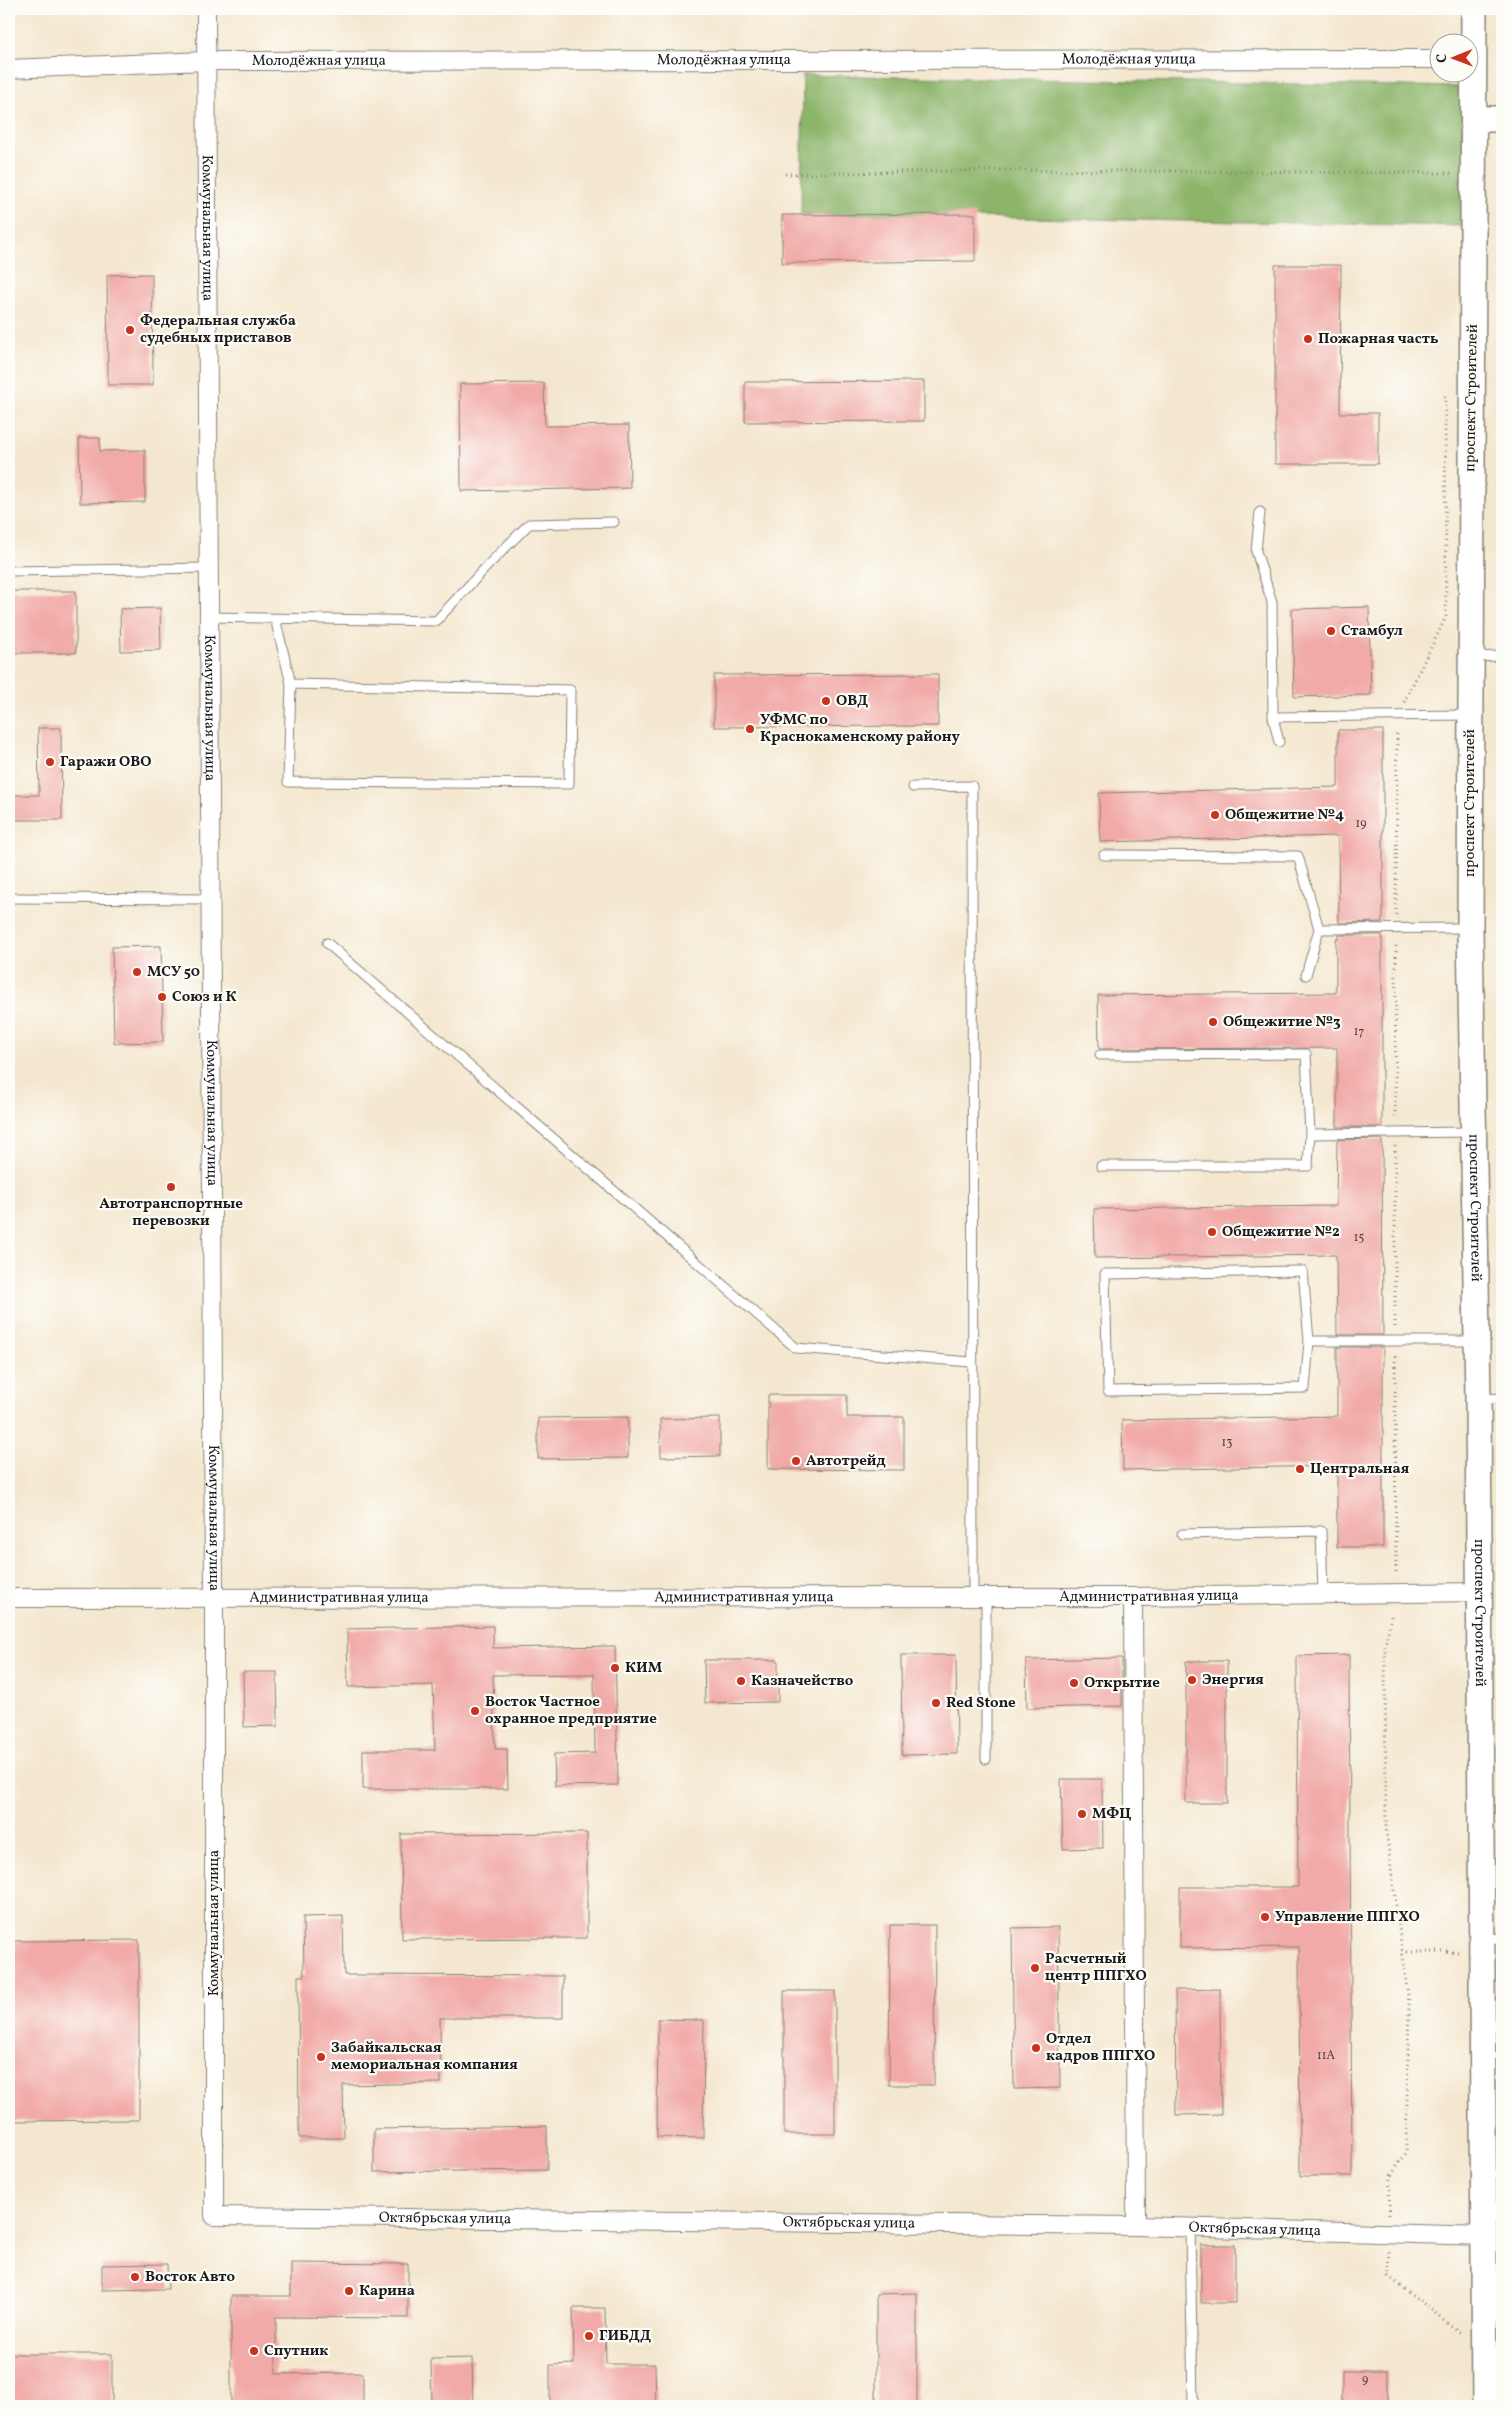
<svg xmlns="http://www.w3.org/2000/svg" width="1511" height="2415" font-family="Vollkorn,serif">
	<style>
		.forest { fill: #8cb56b; stroke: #546844 }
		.building { fill: #f1aaa7 }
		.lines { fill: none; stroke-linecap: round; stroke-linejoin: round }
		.lane-casing { stroke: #888276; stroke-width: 11 }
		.street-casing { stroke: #888276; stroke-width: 20 }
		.secondary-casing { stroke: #888276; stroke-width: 28 }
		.path { stroke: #888276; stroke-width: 3; stroke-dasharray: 1 4; stroke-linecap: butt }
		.lane { stroke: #fff; stroke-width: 9 }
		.street { stroke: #fff; stroke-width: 18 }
		.secondary { stroke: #fff; stroke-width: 25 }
		.poi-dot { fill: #c8321e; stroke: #fdfcf7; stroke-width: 2 }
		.labels { text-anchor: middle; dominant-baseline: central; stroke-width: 4.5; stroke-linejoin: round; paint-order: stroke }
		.number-label { font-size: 12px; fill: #51403f }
		.street-label { font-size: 15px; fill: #1c1c1c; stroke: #fdfcf7 }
		.poi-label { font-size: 15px; font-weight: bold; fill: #1c1c1c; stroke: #fdfcf7; text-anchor: start }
	</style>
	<rect width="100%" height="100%" fill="#fdfcf7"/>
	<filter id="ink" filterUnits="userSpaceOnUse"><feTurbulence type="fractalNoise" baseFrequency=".02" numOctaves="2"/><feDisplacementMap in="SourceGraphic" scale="10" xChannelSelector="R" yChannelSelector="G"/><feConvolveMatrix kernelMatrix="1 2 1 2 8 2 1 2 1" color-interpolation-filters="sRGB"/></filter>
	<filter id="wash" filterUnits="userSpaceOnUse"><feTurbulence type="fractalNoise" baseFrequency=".0096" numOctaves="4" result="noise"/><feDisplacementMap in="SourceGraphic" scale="20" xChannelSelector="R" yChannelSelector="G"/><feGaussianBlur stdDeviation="1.12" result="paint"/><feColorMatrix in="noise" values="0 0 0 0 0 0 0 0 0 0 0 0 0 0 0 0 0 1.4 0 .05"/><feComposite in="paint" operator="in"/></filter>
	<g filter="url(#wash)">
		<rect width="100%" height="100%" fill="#f4e7cf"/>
		<path class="forest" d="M803 75 1465 87 1463 226 801 214Z"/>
		<g id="blocks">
			<path class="building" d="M975 214V261L782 263V215Z
				M1275 265H1341L1340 413H1378V464H1275Z
				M152 274 153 385H108L107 275Z
				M924 381V421L745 422V382Z
				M544 383 545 426 629 425 630 488 461 491 460 384Z
				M79 438H100V451L145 450V502L80 503Z
				M9 591H76V653H9Z
				M1369 607 1371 695 1294 697 1292 609Z
				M160 608 161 650 121 651 120 609Z
				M938 674V726L714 727V675Z
				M38 728H61L62 820H9V795H39Z
				M1338 730H1383V918H1382V922L1339 923 1338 836 1100 842 1099 793 1338 787Z
				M1339 935H1382V1127H1337V1048L1099 1049 1098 995 1336 993V939H1339Z
				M161 946 163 1042 114 1043 112 947Z
				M1382 1139 1383 1335H1337L1336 1255 1095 1258 1094 1209 1336 1206 1337 1140Z
				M1337 1347H1383V1547H1337V1466L1123 1470 1122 1420 1337 1416Z
				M768 1395H847V1417H904V1470L768 1469Z
				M628 1417V1458L538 1459V1418Z
				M720 1418V1456L661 1457 660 1419Z
				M493 1626V1648L615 1646 618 1785 555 1786 554 1754 595 1753 594 1674 493 1675 495 1749H507L508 1789H363V1750H435L433 1685 348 1687 347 1629Z
				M901 1655H956L957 1754 902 1755Z
				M1349 1655 1352 2176H1300L1299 1947 1180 1948V1887H1298L1297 1656Z
				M1122 1658V1706L1027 1708 1026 1660Z
				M704 1660H778V1702L705 1703Z
				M1186 1661H1227V1803H1186Z
				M243 1672H277L278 1726 244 1727Z
				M1061 1779H1102L1103 1848 1063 1849Z
				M587 1833V1938L402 1939 401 1834Z
				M343 1916 344 1975 563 1976V2018H440L441 2083 343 2085 344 2138H299L298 1976H304L303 1917Z
				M890 1925H935L934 2085H889Z
				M1058 1927 1060 2088 1014 2089 1012 1928Z
				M139 1940V2120L9 2121V1941Z
				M1220 1989 1221 2114 1176 2115 1175 1990Z
				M784 1991H835V2134H784Z
				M658 2019 704 2020 703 2138 657 2137Z
				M547 2126V2170L374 2172V2129Z
				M1201 2245H1235V2303H1201Z
				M291 2263 408 2264V2318L276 2317V2374L363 2373V2406H231V2296H291Z
				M167 2264 168 2289 102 2290V2265Z
				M917 2293V2406H876V2294Z
				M573 2308H605L606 2364H655L656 2406H550V2365L574 2364Z
				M9 2354H112V2406H9Z
				M472 2358 473 2406H432L431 2359Z
				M1342 2371H1388V2406H1342Z"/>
		</g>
	</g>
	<g filter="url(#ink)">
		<use href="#blocks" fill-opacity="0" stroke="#888276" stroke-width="1"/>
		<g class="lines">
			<g class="lane-casing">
				<path id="lane" d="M1260 512 1256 551 1272 602 1273 717 1470 715
					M9 571 209 568
					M209 617 436 621 490 563 529 524 614 522
					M275 618 291 684 570 690 569 784 288 782 291 684
					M1472 657 1502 656
					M1273 717 1279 742
					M913 787 972 786 973 1596
					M1104 855 1298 856 1319 929 1306 975
					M9 898 211 899
					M1319 929 1468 928
					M327 943 796 1348 971 1362
					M1100 1055 1306 1054 1310 1134 1308 1166H1101
					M1310 1134 1472 1132
					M1303 1271 1309 1341 1305 1388 1108 1391 1105 1274Z
					M1309 1341H1475
					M1480 1399 1502 1398
					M1182 1534 1321 1531 1323 1593
					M986 1759V1596
					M1483 1939 1502 1938
					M1190 2227 1193 2406"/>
			</g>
			<g class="street-casing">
				<g id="street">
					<path id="s1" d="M206 9 214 1597V2216L1136 2226 1485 2236"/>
					<path id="s2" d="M9 69 206 61 1438 59"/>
					<path d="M1133 1597 1136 2226"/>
					<path id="s3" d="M9 1598 1133 1597 1478 1592"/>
				</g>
			</g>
			<g class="secondary-casing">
				<g id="secondary">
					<path id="s4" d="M1474 9 1470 928 1478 1399 1485 2406"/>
					<path d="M1475 119H1502"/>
				</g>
			</g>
			<path class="path" d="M785 174 1009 170 1452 173
				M1404 702 1446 617 1445 392
				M1396 915 1397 731
				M1395 1117 1396 944
				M1395 1327V1146
				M1395 1356 1396 1575
				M1402 1952H1459
				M1389 2215 1390 2177 1406 2153 1409 2003 1386 1830 1385 1646 1392 1613
				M1389 2251 1388 2276 1462 2334"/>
			<use href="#lane" class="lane"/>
			<use href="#street" class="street"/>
			<use href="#secondary" class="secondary"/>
		</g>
	</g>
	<g class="poi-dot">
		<circle cx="130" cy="330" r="5"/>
		<circle cx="1308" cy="339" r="5"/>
		<circle cx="1331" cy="631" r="5"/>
		<circle cx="826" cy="701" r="5"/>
		<circle cx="750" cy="729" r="5"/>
		<circle cx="50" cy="762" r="5"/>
		<circle cx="1215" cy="815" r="5"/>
		<circle cx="137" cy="972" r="5"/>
		<circle cx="162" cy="997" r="5"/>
		<circle cx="1213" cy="1022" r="5"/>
		<circle cx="171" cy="1187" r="5"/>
		<circle cx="1212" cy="1232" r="5"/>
		<circle cx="796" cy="1461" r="5"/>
		<circle cx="1300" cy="1469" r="5"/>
		<circle cx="615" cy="1668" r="5"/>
		<circle cx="1192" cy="1680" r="5"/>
		<circle cx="741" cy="1681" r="5"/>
		<circle cx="1074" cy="1683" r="5"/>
		<circle cx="936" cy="1703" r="5"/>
		<circle cx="475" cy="1711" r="5"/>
		<circle cx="1082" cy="1814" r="5"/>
		<circle cx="1265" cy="1917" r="5"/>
		<circle cx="1035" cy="1968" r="5"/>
		<circle cx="1036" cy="2048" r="5"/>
		<circle cx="321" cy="2057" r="5"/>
		<circle cx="135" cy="2277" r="5"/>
		<circle cx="349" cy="2291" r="5"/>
		<circle cx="589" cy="2336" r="5"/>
		<circle cx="254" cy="2351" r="5"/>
	</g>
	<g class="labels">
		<g class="number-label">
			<text x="1361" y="824">19</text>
			<text x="1359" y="1032">17</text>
			<text x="1359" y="1238">15</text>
			<text x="1227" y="1443">13</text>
			<text x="1326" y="2056">11А</text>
			<text x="1365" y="2380">9</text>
		</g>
		<g class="street-label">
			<text stroke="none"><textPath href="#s2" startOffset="1120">Молодёжная улица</textPath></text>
			<text stroke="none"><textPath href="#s2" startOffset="715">Молодёжная улица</textPath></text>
			<text stroke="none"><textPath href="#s2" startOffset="310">Молодёжная улица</textPath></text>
			<text stroke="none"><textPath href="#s1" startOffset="219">Коммунальная улица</textPath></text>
			<text transform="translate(1472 398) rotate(-89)">проспект Строителей</text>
			<text stroke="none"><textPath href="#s1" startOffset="699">Коммунальная улица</textPath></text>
			<text transform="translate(1470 803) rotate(-90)">проспект Строителей</text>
			<text stroke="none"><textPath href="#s1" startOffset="1104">Коммунальная улица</textPath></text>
			<text stroke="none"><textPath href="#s4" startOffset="1199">проспект Строителей</textPath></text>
			<text stroke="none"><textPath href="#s1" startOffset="1509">Коммунальная улица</textPath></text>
			<text stroke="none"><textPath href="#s3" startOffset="1140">Административная улица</textPath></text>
			<text stroke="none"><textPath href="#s3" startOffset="735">Административная улица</textPath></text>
			<text stroke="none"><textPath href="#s3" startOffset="330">Административная улица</textPath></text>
			<text stroke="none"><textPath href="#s4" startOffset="1604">проспект Строителей</textPath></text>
			<text transform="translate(214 1923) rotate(-90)">Коммунальная улица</text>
			<text stroke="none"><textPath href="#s1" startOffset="2438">Октябрьская улица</textPath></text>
			<text stroke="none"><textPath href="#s1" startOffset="2842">Октябрьская улица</textPath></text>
			<text stroke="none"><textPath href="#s1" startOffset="3248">Октябрьская улица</textPath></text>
		</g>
		<g class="poi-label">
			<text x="140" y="321">Федеральная служба<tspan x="140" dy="17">судебных приставов</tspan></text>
			<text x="1318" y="339">Пожарная часть</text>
			<text x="1341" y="631">Стамбул</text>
			<text x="836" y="701">ОВД</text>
			<text x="760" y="720">УФМС по<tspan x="760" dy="17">Краснокаменскому району</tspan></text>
			<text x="60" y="762">Гаражи ОВО</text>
			<text x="1225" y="815">Общежитие №4</text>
			<text x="147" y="972">МСУ 50</text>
			<text x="172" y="997">Союз и К</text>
			<text x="1223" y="1022">Общежитие №3</text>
			<text x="171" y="1204" text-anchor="middle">Автотранспортные<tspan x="171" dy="17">перевозки</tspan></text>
			<text x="1222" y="1232">Общежитие №2</text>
			<text x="806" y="1461">Автотрейд</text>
			<text x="1310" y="1469">Центральная</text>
			<text x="625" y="1668">КИМ</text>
			<text x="1202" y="1680">Энергия</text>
			<text x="751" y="1681">Казначейство</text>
			<text x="1084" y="1683">Открытие</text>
			<text x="485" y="1702">Восток Частное<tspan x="485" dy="17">охранное предприятие</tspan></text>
			<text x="946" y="1703">Red Stone</text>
			<text x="1092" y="1814">МФЦ</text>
			<text x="1275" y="1917">Управление ППГХО</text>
			<text x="1045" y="1959">Расчетный<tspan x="1045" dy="17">центр ППГХО</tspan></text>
			<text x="1046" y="2039">Отдел<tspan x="1046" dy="17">кадров ППГХО</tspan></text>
			<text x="331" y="2048">Забайкальская<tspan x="331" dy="17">мемориальная компания</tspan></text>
			<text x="145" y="2277">Восток Авто</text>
			<text x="359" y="2291">Карина</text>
			<text x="599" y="2336">ГИБДД</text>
			<text x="264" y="2351">Спутник</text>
		</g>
	</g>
	<rect width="1511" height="2415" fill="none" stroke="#fdfcf7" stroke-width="30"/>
	<g transform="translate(1454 58) rotate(269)"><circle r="24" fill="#fdfcf7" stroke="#a3a29f"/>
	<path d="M0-4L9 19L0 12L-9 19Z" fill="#c8321e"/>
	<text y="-8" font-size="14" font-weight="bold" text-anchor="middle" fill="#1c1c1c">С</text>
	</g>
</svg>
